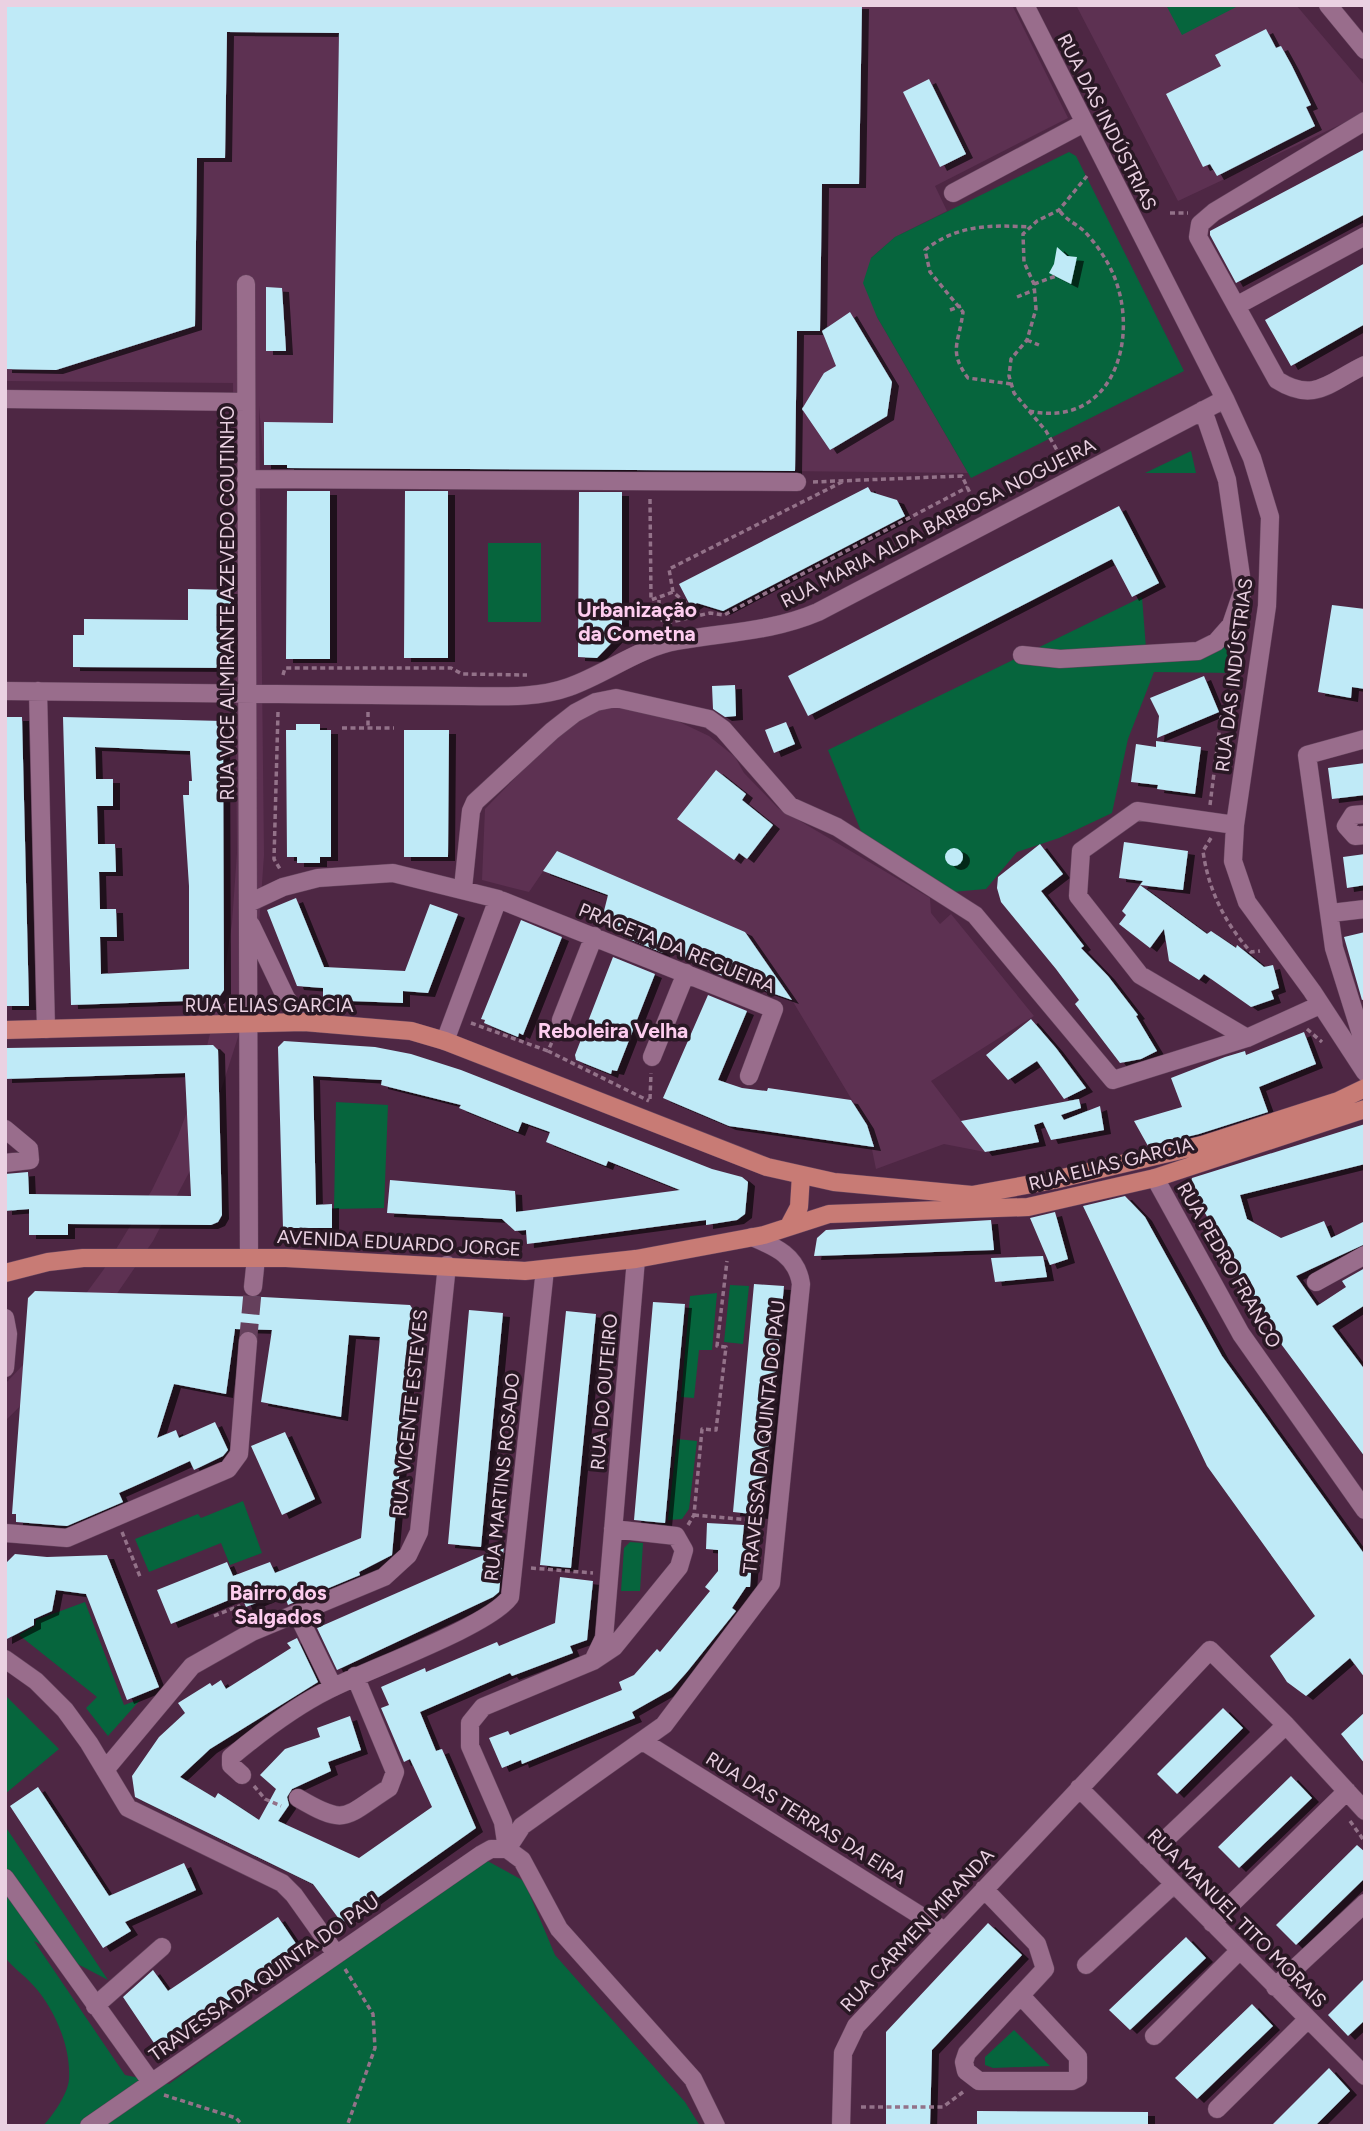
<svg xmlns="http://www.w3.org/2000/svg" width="1370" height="2131" font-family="Figtree,sans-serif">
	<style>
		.built { fill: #5d3152 }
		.green { fill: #06653d }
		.building { fill: #bfeaf7; fill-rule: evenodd; filter: url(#shadow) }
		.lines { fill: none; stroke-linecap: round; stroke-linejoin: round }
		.minor-tunnel { stroke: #65405c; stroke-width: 18; stroke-dasharray: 18 9; stroke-linecap: butt }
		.minor-casing { stroke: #66455e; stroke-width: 19 }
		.major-casing { stroke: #66455e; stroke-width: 19 }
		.path { stroke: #937289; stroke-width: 3.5; stroke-dasharray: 5 3.5; stroke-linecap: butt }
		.minor { stroke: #996d8c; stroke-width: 18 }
		.major { stroke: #c87b75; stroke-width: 18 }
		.labels { text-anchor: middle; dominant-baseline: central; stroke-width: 7; stroke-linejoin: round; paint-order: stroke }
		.street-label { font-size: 19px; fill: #ead1e2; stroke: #291824 }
		.neighbourhood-label { font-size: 21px; font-weight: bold; fill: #fecdef; stroke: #291824 }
	</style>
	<defs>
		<filter id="shadow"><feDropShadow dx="7" dy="4" stdDeviation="0" flood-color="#0009"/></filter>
	</defs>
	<rect width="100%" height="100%" fill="#4e2744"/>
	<path class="built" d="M5 5H1012L1068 118 935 186 947 211 895 237 871 258 877 317 968 473 264 465 259 406 264 855 259 926 239 1034 203 1146 153 1241 92 1330 58 1369 5 1421V1384L71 1314 104 1269 152 1190 178 1136 198 1082 223 982 232 923 237 853 233 383 5 381Z
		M1076 5H1296L1365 86V113L1178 201Z
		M621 705 671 718 709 736 735 757 744 773 778 808 930 898 931 913 940 924 951 914 1034 1016 931 1081 985 1152 944 1144 876 1169 867 1125 792 1000 745 932 557 851 529 892 482 880 485 809 558 734 593 709Z"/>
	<path class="green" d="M1166 5H1240L1182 35Z
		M1069 152 1076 156 1184 371 971 478 877 317 863 283 871 258 895 237Z
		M1191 451 1196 473H1145Z
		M488 543H541V622H488Z
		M1142 597 1147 661 1213 653 1243 619 1235 673 1154 672 1128 739 1112 813 1059 838 1017 852 986 889 952 892 863 836 828 750Z
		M336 1102 388 1105 384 1208 334 1209Z
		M730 1285 749 1286 743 1344 724 1342Z
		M717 1293 712 1350H699L694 1398 681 1397 690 1296Z
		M677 1439 697 1441 689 1509 682 1519 668 1520Z
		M243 1501 262 1553 230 1565 221 1543 149 1572 135 1539 198 1514 201 1518Z
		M630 1542 643 1543 640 1591H621L624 1548Z
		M85 1602 124 1705 141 1699 108 1736 86 1708 97 1697 19 1635 35 1626 36 1620Z
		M5 1695 59 1749 5 1794Z
		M5 1826 108 1980 34 1941 125 2075 169 2084 482 1858 524 1881 555 1955 685 2102 700 2126H43C53 2115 68 2094 69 2079 71 2046 54 2007 32 1984 23 1974 13 1968 5 1957Z
		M1014 2030 1050 2066 993 2068 985 2065V2057Z"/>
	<path class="building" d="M5 5H862L859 184H822L820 331H797L795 471 287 468V465H264V422L333 423 339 33 227 32 225 158H197L195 326 56 370 5 369Z
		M1266 29 1276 48 1281 46 1292 66 1311 105 1306 107 1315 126 1217 176 1210 164 1203 167 1166 94 1221 66 1215 55Z
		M929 79 966 154 940 167 903 92Z
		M1365 149V214L1236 283 1210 235V231Z
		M1057 247 1067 256 1077 257 1071 284 1049 273 1054 264Z
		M1365 263V324L1291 366 1265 320Z
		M266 287 282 288 286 351H266Z
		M850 312 892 382 887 416 830 450 802 409 824 373 836 366 822 331Z
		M868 487 871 492 897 500 905 516 723 611 697 603 691 607 679 584Z
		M287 491H330V659H286Z
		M405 491H448V658H404Z
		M579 492H622V632L597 658 578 657Z
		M1119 506 1159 583 1132 597 1112 559 808 716 788 676Z
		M188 589 231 590V668L73 667V635H84V619L188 620Z
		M1332 605 1365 609V689L1352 687 1351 698 1318 692Z
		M1204 676 1219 712 1157 738 1159 716 1150 698Z
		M735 685 736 716 725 717 713 709 712 686Z
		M5 717H22L29 1006H5Z
		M63 717 223 721 224 990 217 1000 71 1005ZM95 747 190 751 192 781H189V795H183L189 886V969L101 974 100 937H117L116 909H100L99 872H116L115 844H98L97 806H113V779H96Z
		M786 722 795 744 774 753 765 730Z
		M296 724H320V730H331V857H320V863H297V857H287L286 730H296Z
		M404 730H449L448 857H404Z
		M1156 741 1201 747 1195 794 1157 789 1158 785 1131 782 1136 744 1156 747Z
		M1365 763V795L1332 799 1328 768Z
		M716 770 746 794 742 800 773 825 747 859 739 853 734 860 677 819Z
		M1124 842 1188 851 1183 890 1140 885 1143 881 1119 878Z
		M1040 844 1063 874 1041 891 1084 946 1081 948 1108 976 1138 1015 1136 1016 1157 1051 1141 1059 1120 1063 1075 1004 1079 1000 1056 969 1001 902 997 888 998 877Z
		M945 857a9 9 0 1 1 18 0a9 9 0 1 1-18 0Z
		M557 851 745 932 792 1000 717 974 718 971 665 949 663 953 622 936 623 932 601 923 608 895 543 871Z
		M1365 854V885L1347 888 1343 857Z
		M1140 885 1207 934 1211 931 1236 948 1237 945 1264 967 1273 965 1279 988 1271 991 1274 999 1251 1007 1204 974 1199 980 1169 961 1164 929 1150 948 1119 924 1126 915 1122 911Z
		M296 898 324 967 405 971 430 904 458 914 428 993 403 991V1003L323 1000V988L297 986 267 910Z
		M521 920 562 937 523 1035 519 1033 518 1037 484 1023 485 1020 481 1019Z
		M1365 932V999L1362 1000 1344 937Z
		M613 957 655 974 617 1071 612 1070 611 1074 576 1060 575 1055Z
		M708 995 747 1011 718 1080 742 1088 767 1091 768 1088 851 1100 867 1125 874 1147 729 1126 663 1098Z
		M1031 1019 1056 1048 1086 1088 1064 1099 1037 1061 1008 1080 986 1055Z
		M1304 1032 1316 1064 1259 1087 1268 1112 1199 1134 1148 1146 1134 1121 1182 1107 1171 1078 1225 1057 1245 1051 1246 1055Z
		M284 1041 375 1047 411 1054 461 1070 712 1169 742 1177 748 1182 745 1214 737 1220 706 1225V1220L527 1244 526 1230 515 1231 502 1219 387 1213 390 1180 515 1191 516 1212 680 1190 608 1161 606 1166 546 1142 550 1132 522 1122 518 1132 459 1108 461 1105 381 1085 382 1080 313 1076 316 1205 332 1204V1228H283L278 1047Z
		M213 1045 218 1050 222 1215 218 1222 211 1225 68 1224V1235H29V1209L5 1211V1174L28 1172 29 1194 191 1196 185 1073 5 1079V1048Z
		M1079 1099 1081 1108 1061 1115 1064 1120 1100 1106 1104 1130 1051 1140 1043 1122 1034 1125 1039 1142 985 1152 961 1121Z
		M1365 1124V1164L1240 1195 1247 1219 1281 1238 1324 1221 1331 1238 1365 1221V1244L1296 1276 1317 1306 1346 1287 1342 1281 1365 1268V1305L1332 1326 1365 1370V1457L1267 1325 1190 1186 1192 1178Z
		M1125 1196 1145 1217 1222 1356 1365 1555V1678L1350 1658 1306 1696 1287 1682 1270 1656 1315 1616 1207 1466 1083 1206Z
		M1055 1212 1068 1259 1050 1265 1030 1218Z
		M991 1220 994 1250 814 1256 817 1238 826 1230Z
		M1043 1256 1047 1277 995 1282 991 1258Z
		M754 1284 784 1286 762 1515 733 1512Z
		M35 1291 263 1297 410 1305 414 1311 392 1555 359 1572 360 1575 288 1605 283 1592 246 1607 241 1595 171 1624 157 1590 227 1562 233 1576 270 1562 275 1573 361 1538 380 1337 349 1335 341 1417 261 1402 272 1330 235 1329 226 1394 174 1384 157 1438 176 1430 179 1438 215 1422 228 1450 223 1456 194 1470 190 1461 155 1477 119 1493 123 1502 67 1526 16 1522V1514H12L28 1298Z
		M653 1302 685 1304 665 1523 634 1520Z
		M469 1310 503 1313 481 1547 448 1544Z
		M566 1311 596 1314 571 1568 540 1565Z
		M285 1432 315 1499 282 1515 251 1446Z
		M707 1523 744 1525 742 1545 753 1546 750 1587H746L732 1608 736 1611 687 1672 671 1690 632 1712 635 1718 522 1764 521 1760 502 1768 489 1738 508 1731 510 1735 622 1690 619 1682 634 1675 657 1649 660 1652 710 1591 705 1587 718 1571V1550L706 1549Z
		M504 1546 499 1592 493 1597 337 1670 317 1628Z
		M15 1554 47 1557 107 1555 159 1687 127 1700 86 1594 56 1590 52 1611 34 1619V1625L5 1640V1564Z
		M560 1577 593 1581 587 1640 570 1646 573 1653 512 1676 510 1673 420 1712 436 1751 442 1749 476 1828 342 1923 313 1884 135 1797 132 1776 159 1737 185 1713 178 1703 210 1683 212 1686 221 1680 226 1689 291 1648 287 1643 297 1638 318 1682 210 1749 180 1777 215 1798 218 1793 259 1820 276 1789 260 1775 285 1749 320 1737 317 1728 350 1716 361 1750 328 1762 331 1771 292 1789 287 1797 289 1805 278 1821 359 1858 432 1807 410 1759 404 1762 381 1708 389 1705 381 1687 425 1668 426 1672 497 1642 499 1646 555 1623Z
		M1223 1708 1243 1728 1177 1794 1157 1774Z
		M1365 1712V1764L1341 1734Z
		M1291 1776 1312 1798 1239 1868 1218 1847Z
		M38 1787 109 1896 184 1863 196 1890 125 1922 131 1931 103 1948 10 1806Z
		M1357 1845 1365 1852V1878L1296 1945 1276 1925Z
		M278 1917 301 1951 158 2049 123 1997 153 1970 168 1991Z
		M988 1923 1022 1955 932 2050 930 2126H886V2032Z
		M1186 1937 1206 1958 1130 2030 1109 2010Z
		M1365 1978V2020L1348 2036 1328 2015Z
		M1252 2004 1273 2026 1197 2099 1175 2078Z
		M1329 2068 1350 2091 1315 2126H1271Z
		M977 2111 1148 2112V2126H977Z"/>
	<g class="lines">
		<path class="minor-tunnel" d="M248 1341 253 1287"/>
		<g class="minor-casing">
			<path id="minor" d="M1025 5 1225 399 1252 458 1270 517 1267 606 1235 825 1233 861 1247 902 1312 991 1365 1072
				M1328 5 1365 50
				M1365 121 1214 212 1200 224 1198 237 1277 380C1315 404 1329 382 1365 365
				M953 193 1084 123
				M246 284 249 1257
				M1236 306 1365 236
				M5 399 246 402
				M246 479 797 482
				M1022 655 1060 659 1198 651 1216 642 1231 625 1243 590 1227 480 1203 410
				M5 691 463 696C497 696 536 699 569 687 606 674 638 648 677 641 726 632 771 632 818 612L1225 399
				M38 691 46 1029
				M1365 814 1353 815 1346 826 1355 836 1365 835
				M1235 825 1137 811 1081 851 1078 896 1140 975 1247 1038
				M463 888 471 811 475 802 552 731 575 713 596 702 616 698 709 719 723 729 790 806 837 827 975 915 1113 1080 1247 1038 1320 1005
				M249 903 283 887 318 878 393 873 498 899 774 1009 749 1076
				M1331 913 1365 909
				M251 925 286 998 304 1022
				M561 1020 594 936
				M445 1041 498 899
				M1352 1052 1361 1041V1034L1334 948 1307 755 1365 739
				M652 1057 686 973
				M5 1129 29 1149 30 1160 5 1163
				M1155 1178 1241 1334 1365 1510
				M1316 1282 1365 1255
				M253 1287 256 1258
				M5 1318 8 1334 5 1368
				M5 1533 67 1538 228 1469 239 1454 248 1341
				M297 1613 333 1687
				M5 1659 36 1681 65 1710 89 1743 128 1808 282 1883 294 1895 336 1954
				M593 1661 604 1638 636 1259
				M644 1742 945 1931
				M105 1770 192 1666 252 1632 384 1577 408 1555 419 1532 447 1265
				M242 1775 231 1765V1757C261 1732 294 1707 328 1690 368 1669 488 1627 510 1597L545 1269
				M1079 1788 1365 2076
				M298 1798C347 1827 344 1817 389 1788L395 1772 355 1676
				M507 1849 522 1826 664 1725 771 1583 801 1284C797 1256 776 1247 752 1237
				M507 1849 503 1822 470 1746V1723L483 1707 593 1661 614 1647 679 1567 684 1550 676 1536 613 1529
				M1147 1857 1286 1725
				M5 1878 151 2082
				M984 1889 1037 1944 1045 1969 967 2053 964 2062 966 2071 979 2081H1072L1078 2078V2057L1022 1997
				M1212 1923 1347 1791
				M1086 1965 1174 1884
				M1275 1987 1365 1903
				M95 2006 162 1947
				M1154 2036 1239 1951
				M1217 2109 1307 2020
				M89 2126 482 1854 491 1849H507L522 1860 559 1929 693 2079 716 2126
				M841 2126 843 2053 856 2026 1210 1650 1286 1725 1365 1811"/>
		</g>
		<g class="major-casing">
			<path id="major" d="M5 1030 304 1022 411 1031 445 1041 767 1167 834 1182 972 1195 1054 1180 1202 1145 1338 1101 1365 1088
				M789 1226 799 1207 801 1175
				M5 1273 48 1262 83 1258H286L525 1271 636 1259 764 1235 829 1214 1028 1207 1155 1178 1365 1109"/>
		</g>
		<path class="path" d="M1170 213H1188
			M1034 284 1056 276
			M1017 297 1034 290
			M950 310 961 306
			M1027 340 1039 345
			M1011 384 968 378C948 351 959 343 963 312L930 272 925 250C958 224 991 225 1031 227
			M1029 411C1112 429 1140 340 1114 276 1108 261 1095 242 1084 231 1075 223 1066 220 1059 210
			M1065 464 1046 431 1014 393 1009 376 1011 359 1027 340 1036 309 1034 284 1024 262 1023 234 1037 221 1059 210 1087 176
			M813 482 962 476 977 508
			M650 499 651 600 673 592
			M659 600V614L664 624
			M699 614 673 592 669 569 844 481
			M667 623 710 613 724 615 968 487
			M283 675 285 668H451L462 674 527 675
			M278 712 274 859 280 869
			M368 712V728
			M342 728H394
			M1210 805 1221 717 1233 708
			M1211 838 1203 851C1208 889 1225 924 1251 952L1260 951
			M471 1023 548 1051
			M1307 1029 1322 1042
			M555 1035 548 1051 649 1101
			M650 1099 651 1073
			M694 1515 761 1521
			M688 1525 694 1515 702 1429 716 1430 726 1347 717 1346 727 1261
			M122 1532 141 1579
			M531 1568 593 1573
			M214 1616 239 1606 245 1617
			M254 1786 265 1799 281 1806
			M1350 1821 1365 1842
			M345 1969 373 2014 375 2048 347 2126
			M164 2095 236 2118 243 2126
			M861 2107H943L963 2092"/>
		<use href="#minor" class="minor"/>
		<use href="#major" class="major"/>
	</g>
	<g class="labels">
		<g class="street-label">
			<text transform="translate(1107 122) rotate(63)">RUA DAS INDÚSTRIAS</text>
			<text transform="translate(938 523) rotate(-27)">RUA MARIA ALDA BARBOSA NOGUEIRA</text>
			<text transform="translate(227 603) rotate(-90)">RUA VICE ALMIRANTE AZEVEDO COUTINHO</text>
			<text transform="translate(1234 675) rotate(-83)">RUA DAS INDÚSTRIAS</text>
			<text transform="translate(677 948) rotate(22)">PRACETA DA REGUEIRA</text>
			<text x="269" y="1005">RUA ELIAS GARCIA</text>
			<text transform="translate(1111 1164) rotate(-14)">RUA ELIAS GARCIA</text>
			<text transform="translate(399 1243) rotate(3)">AVENIDA EDUARDO JORGE</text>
			<text transform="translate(1229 1265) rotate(60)">RUA PEDRO FRANCO</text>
			<text transform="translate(604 1392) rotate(-85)">RUA DO OUTEIRO</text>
			<text transform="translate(410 1413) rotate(-84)">RUA VICENTE ESTEVES</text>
			<text transform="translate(764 1437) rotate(-84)">TRAVESSA DA QUINTA DO PAU</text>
			<text transform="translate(502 1477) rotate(-84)">RUA MARTINS ROSADO</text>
			<text transform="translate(806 1818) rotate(32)">RUA DAS TERRAS DA EIRA</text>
			<text transform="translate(1237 1918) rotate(45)">RUA MANUEL TITO MORAIS</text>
			<text transform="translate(917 1930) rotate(-47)">RUA CARMEN MIRANDA</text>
			<text transform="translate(264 1978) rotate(-35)">TRAVESSA DA QUINTA DO PAU</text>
		</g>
		<g class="neighbourhood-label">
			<text x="637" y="609">Urbanização<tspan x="637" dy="24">da Cometna</tspan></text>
			<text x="613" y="1030">Reboleira Velha</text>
			<text x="278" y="1592">Bairro dos<tspan x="278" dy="24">Salgados</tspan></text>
		</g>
	</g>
	<rect width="1370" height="2131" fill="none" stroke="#ead1e2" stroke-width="14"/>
</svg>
